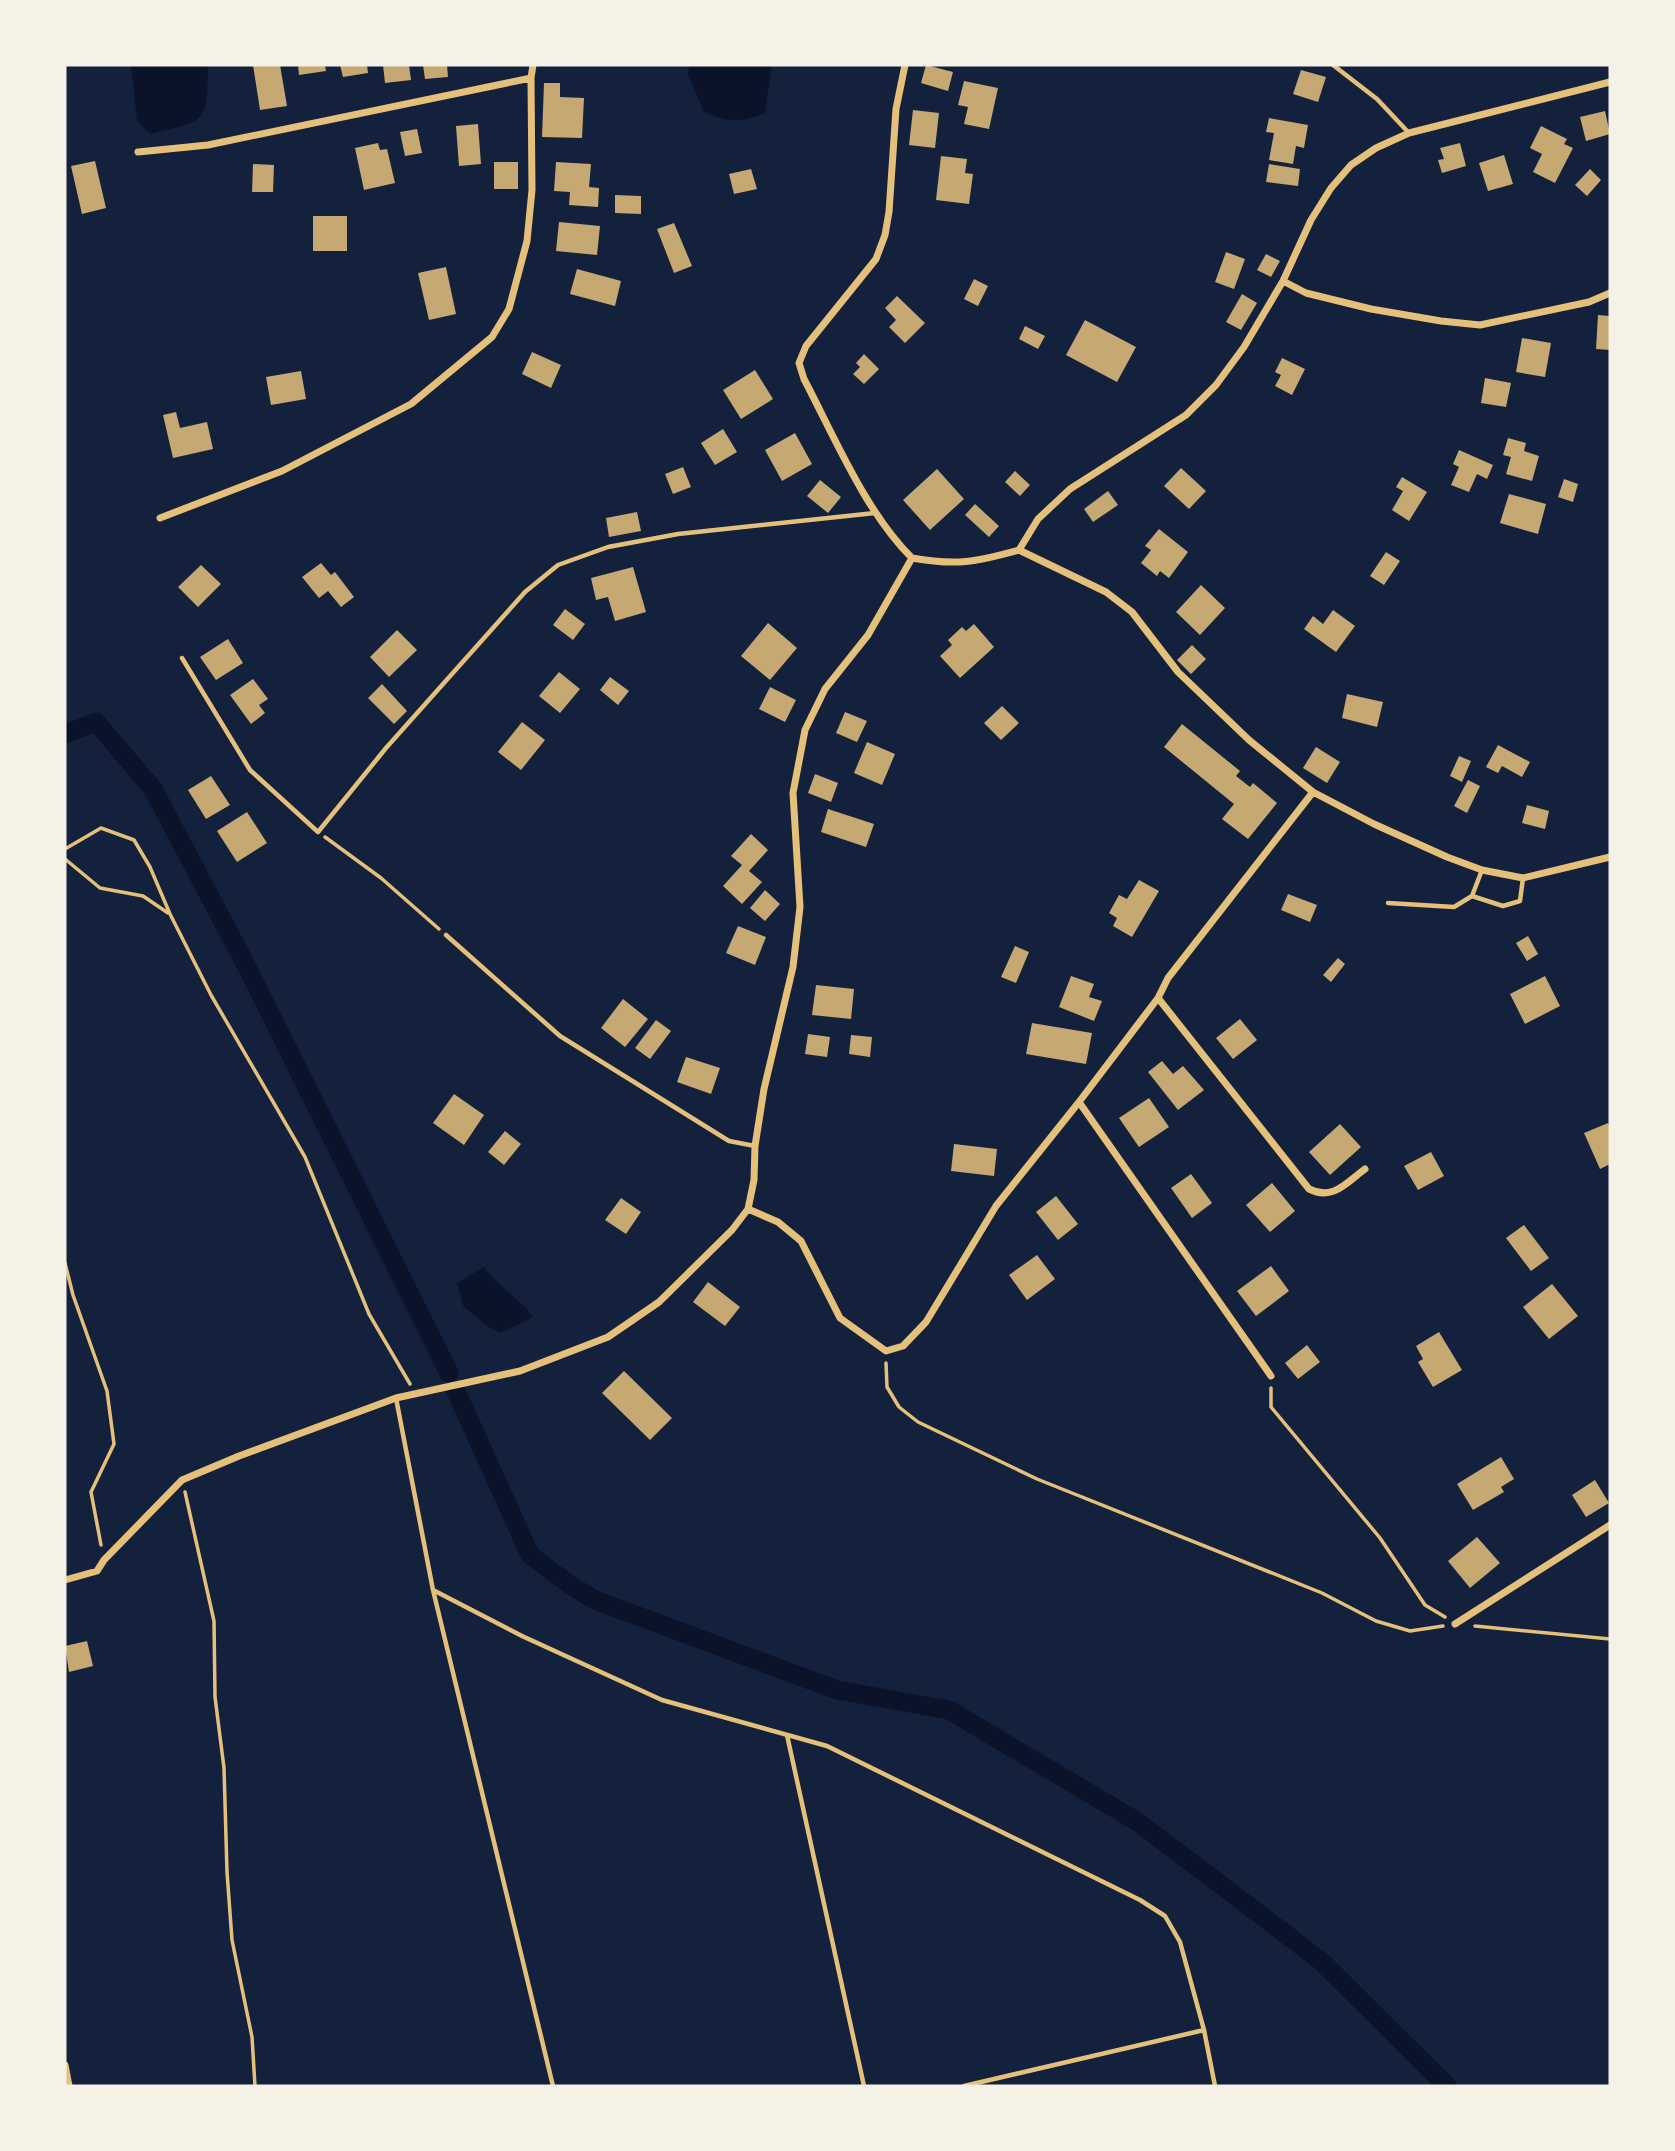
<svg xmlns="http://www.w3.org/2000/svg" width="1675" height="2151" font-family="'DejaVu Sans',sans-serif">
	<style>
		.water { fill: #0b132b }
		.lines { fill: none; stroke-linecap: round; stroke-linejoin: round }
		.canal { stroke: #0b132b; stroke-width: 19 }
		.building { fill: #c6a872 }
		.path { stroke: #e5c07b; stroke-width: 3.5 }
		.service { stroke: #e5c07b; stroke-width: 4.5 }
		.minor { stroke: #e5c07b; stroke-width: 7 }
	</style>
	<rect width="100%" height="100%" fill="#14213d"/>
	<path class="water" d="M131 65H208C207 124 207 121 150 134L137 121Z
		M689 65H772L765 113C740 123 729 123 704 112L688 75Z
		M484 1267C498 1287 519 1297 533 1317L501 1333 490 1328 463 1306 457 1283Z"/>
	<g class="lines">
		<path class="canal" d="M65 734 96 722 153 789 247 967 449 1373
			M456 1391 530 1555 570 1585 595 1600 837 1690 949 1710 1138 1822 1321 1961 1447 2086"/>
	</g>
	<path class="building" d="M253 65H280L287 106 260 110Z
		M298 65H325L326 71 299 75Z
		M340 65H367L368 73 343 77Z
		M383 65H409L411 80 385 83Z
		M423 65H447L448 77 425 79Z
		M926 65 953 72 948 91 921 83Z
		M1301 70 1326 77 1318 102 1293 94Z
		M964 81 998 88 989 129 964 124 968 107 958 105Z
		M544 83H560V97L584 98 582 138 542 137Z
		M913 110 939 113 935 148 909 145Z
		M1605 111 1610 134 1586 141 1580 117Z
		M1269 118 1308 125 1304 148 1296 146 1293 164 1269 160 1274 133 1266 132Z
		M478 124 481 164 459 166 456 126Z
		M1541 126 1567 139 1564 144 1573 148 1555 183 1533 172 1542 154 1530 148Z
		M417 129 422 153 405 156 400 132Z
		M378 143 380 150 387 149 395 183 364 190 355 148Z
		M1460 143 1466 166 1442 173 1438 160 1444 159 1440 148Z
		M1504 155 1513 184 1488 191 1479 163Z
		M941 156 967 159 965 173 973 174 969 204 936 200Z
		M95 161 106 208 82 214 71 166Z
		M494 162H518V189H494Z
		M556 162 591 164 589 187 599 188 598 207 569 205 570 192 554 191Z
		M253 164 274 165 273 192H252Z
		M1269 164 1300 169 1298 186 1266 182Z
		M751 169 757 189 734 194 729 174Z
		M1590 169 1601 180 1587 196 1575 185Z
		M615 195 641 196V214L615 213Z
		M313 216H347V251H313Z
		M559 222 600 226 597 255 556 251Z
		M674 223 692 266 674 273 657 229Z
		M1226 252 1245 259 1234 289 1215 282Z
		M1266 254 1280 261 1271 277 1257 270Z
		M446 267 456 314 429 320 418 273Z
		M577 269 621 281 615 306 570 294Z
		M974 279 988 286 978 306 964 299Z
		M1242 294 1257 303 1241 330 1226 322Z
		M897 296 925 323 905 343 889 327 896 320 885 308Z
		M1598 315 1610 316V350L1596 349Z
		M1085 320 1136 347 1117 382 1066 355Z
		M1025 326 1045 336 1038 349 1019 339Z
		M1522 338 1551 343 1545 377 1516 372Z
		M532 352 561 365 551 388 522 374Z
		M864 354 879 369 864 384 853 374 860 367 856 363Z
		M1282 358 1305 369 1292 395 1275 386 1281 375 1275 372Z
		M755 370 773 399 741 419 723 390Z
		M301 371 306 399 271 405 266 377Z
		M1485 378 1511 383 1506 407 1481 403Z
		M176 412 180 428 207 422 213 449 173 458 163 415Z
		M723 429 737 452 715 465 701 443Z
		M795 433 812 464 782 481 765 450Z
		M1508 438 1526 443 1524 451 1539 456 1532 481 1506 474 1511 457 1503 455Z
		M1459 450 1493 465 1487 479 1477 474 1469 492 1451 485 1459 467 1453 464Z
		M683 467 691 487 673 494 665 474Z
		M1181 468 1206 491 1189 509 1164 486Z
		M937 469 964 499 930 530 903 500Z
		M1015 471 1030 485 1020 496 1005 482Z
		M1402 477 1427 492 1409 521 1392 510 1403 491 1396 487Z
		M1564 479 1578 484 1573 502 1558 497Z
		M820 480 841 497 828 513 807 496Z
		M1108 491 1118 505 1093 522 1084 509Z
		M1509 494 1546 504 1538 534 1500 523Z
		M975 504 999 526 989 537 965 515Z
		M637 512 641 531 609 537 606 518Z
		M1159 529 1188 552 1169 578 1160 571 1157 576 1141 563 1151 550 1145 546Z
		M1386 552 1400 561 1384 585 1370 576Z
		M321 563 331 575 335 572 354 597 341 607 328 591 319 598 302 577Z
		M201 565 221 584 198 607 178 587Z
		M633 567 646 612 615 621 608 597 596 600 591 578Z
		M1201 585 1225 608 1200 635 1176 612Z
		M565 609 585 624 573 640 553 625Z
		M1333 610 1355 626 1336 652 1304 629 1313 616 1323 624Z
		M768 623 797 648 770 680 741 656Z
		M974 624 994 647 960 678 940 656 952 645 948 640 962 627 966 631Z
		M397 630 417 650 389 677 370 657Z
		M228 639 243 663 216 680 200 657Z
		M1192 645 1206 659 1191 674 1177 660Z
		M559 672 580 689 560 713 539 696Z
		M610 677 629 691 618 705 600 690Z
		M253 679 268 699 259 705 265 713 251 724 230 695Z
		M382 684 407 711 394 724 368 698Z
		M770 687 796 700 785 722 759 709Z
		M1347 694 1383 702 1377 727 1342 718Z
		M1002 706 1019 723 1001 740 984 723Z
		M845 712 867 721 857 742 836 733Z
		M522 722 545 740 521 770 498 752Z
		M1182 724 1240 771 1236 776 1250 787 1253 783 1277 803 1248 839 1222 819 1234 804 1164 747Z
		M867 742 895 754 882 785 854 773Z
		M1498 745 1530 762 1522 777 1502 766 1498 773 1486 767Z
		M1316 747 1340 762 1327 783 1303 768Z
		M1459 756 1471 761 1462 782 1450 776Z
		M815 774 838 783 831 802 808 793Z
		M211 776 230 805 206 819 188 790Z
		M1468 780 1480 786 1467 813 1454 806Z
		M1527 805 1549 811 1545 829 1522 823Z
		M828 809 874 824 866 847 821 832Z
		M247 812 267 843 237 862 217 831Z
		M751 834 768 850 749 871 762 882 742 904 723 886 742 865 731 856Z
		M1139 880 1159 891 1132 937 1113 926 1117 918 1109 913 1119 895 1127 899Z
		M765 890 780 904 765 921 750 908Z
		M1288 894 1317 905 1310 922 1281 910Z
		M738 926 766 937 755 965 726 953Z
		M1528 936 1538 954 1527 961 1516 943Z
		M1015 946 1029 952 1016 983 1001 977Z
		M1338 958 1345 964 1331 982 1323 975Z
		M1071 976 1094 984 1089 997 1102 1001 1094 1021 1059 1007Z
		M1545 976 1560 1006 1525 1024 1510 994Z
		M816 985 854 989 851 1019 812 1015Z
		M623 999 648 1019 625 1047 601 1028Z
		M1240 1019 1257 1040 1233 1059 1216 1038Z
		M656 1020 671 1031 650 1059 635 1048Z
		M1032 1023 1092 1033 1086 1064 1026 1054Z
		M808 1034 830 1037 827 1057 805 1054Z
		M851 1035 872 1037 870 1057 849 1054Z
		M686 1057 720 1068 711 1094 677 1082Z
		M1162 1061 1173 1074 1183 1066 1204 1090 1178 1110 1148 1072Z
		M454 1094 484 1115 464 1145 433 1123Z
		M1149 1098 1169 1127 1139 1147 1119 1118Z
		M1608 1123 1610 1128V1164L1600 1169 1584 1133Z
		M1340 1124 1361 1147 1330 1175 1309 1152Z
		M505 1131 521 1144 504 1165 488 1152Z
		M954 1144 997 1149 994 1176 951 1171Z
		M1431 1152 1444 1176 1418 1190 1404 1166Z
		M1191 1174 1212 1203 1192 1218 1171 1188Z
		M1272 1183 1295 1211 1270 1232 1246 1205Z
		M1056 1196 1078 1224 1058 1240 1036 1212Z
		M621 1198 641 1212 626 1234 605 1220Z
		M1524 1225 1549 1258 1531 1271 1506 1238Z
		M1037 1255 1055 1279 1027 1300 1009 1275Z
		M1271 1266 1289 1291 1256 1316 1237 1291Z
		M708 1282 740 1307 725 1326 693 1302Z
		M1552 1284 1578 1316 1549 1339 1523 1307Z
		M1439 1332 1462 1370 1433 1387 1418 1362 1423 1359 1416 1346Z
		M1307 1345 1320 1362 1298 1379 1285 1363Z
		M624 1371 672 1418 650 1440 602 1393Z
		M1501 1457 1514 1479 1501 1487 1504 1492 1473 1510 1457 1484Z
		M1595 1480 1609 1503 1586 1517 1572 1495Z
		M1477 1537 1500 1563 1470 1588 1448 1561Z
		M87 1641 93 1666 69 1672 65 1646Z"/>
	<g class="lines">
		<path class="path" d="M325 837 381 878 439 929
			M65 849 101 828 134 840 150 867 170 914 211 995 305 1157 369 1314 410 1384
			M65 859 100 888 143 896 168 913
			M65 1263 73 1295 107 1391 114 1444 91 1492 101 1545
			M886 1363 887 1387 899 1407 918 1422 1037 1479 1322 1593 1376 1621 1410 1631 1443 1626
			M1271 1388V1407L1380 1538 1425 1605 1445 1617
			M185 1492 214 1621 215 1697 224 1768 227 1872 232 1940 252 2037 255 2086
			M1475 1626 1610 1639"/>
		<path class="service" d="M1333 65 1377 99 1409 133
			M182 658 250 770 318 832 386 748 525 592 558 565 608 547 678 534 875 513
			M1482 870 1472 896 1503 906 1520 901 1523 878
			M1388 903 1454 907 1472 896
			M446 935 560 1036 729 1141 755 1146
			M396 1398 433 1590 553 2086
			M433 1590 522 1636 662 1700 827 1746 1140 1900 1165 1916 1180 1942 1204 2030 1215 2086
			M787 1735 864 2086
			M964 2086 1204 2030"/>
		<path class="minor" d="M138 152 208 145 531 78
			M1283 281 1306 293 1371 309 1441 321 1480 325 1589 302 1610 293
			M160 518 282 471 411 404 492 337 509 309 527 241 532 190 531 78 533 65
			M1019 550 1038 519 1070 489 1186 415 1216 385 1244 347 1283 281 1311 220 1331 188 1351 165 1376 148 1409 133 1610 82
			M1019 550 1106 592 1132 612 1178 672 1249 740 1313 792 1374 824 1447 857 1482 870 1523 878 1610 857
			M912 558C957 566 975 562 1019 550
			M1158 998 1309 1189C1333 1201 1346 1183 1365 1169
			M1079 1102 1271 1376
			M748 1209 778 1222 801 1241 840 1318 886 1351 903 1346 926 1322 996 1206 1079 1102 1158 998 1168 978 1313 792
			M65 1580 97 1571 104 1560 182 1480 239 1456 396 1398 520 1371 608 1337 659 1302 732 1230 748 1209 754 1180 755 1146 764 1089 793 967 800 907 793 793 805 730 825 689 868 635 912 558C866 513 834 436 804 379L799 363 806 346 876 259 885 235 889 212 896 109 905 65
			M1455 1624 1610 1525
			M65 2065 69 2086"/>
	</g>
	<rect width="1675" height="2151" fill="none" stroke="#f6f1e7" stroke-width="133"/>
</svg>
